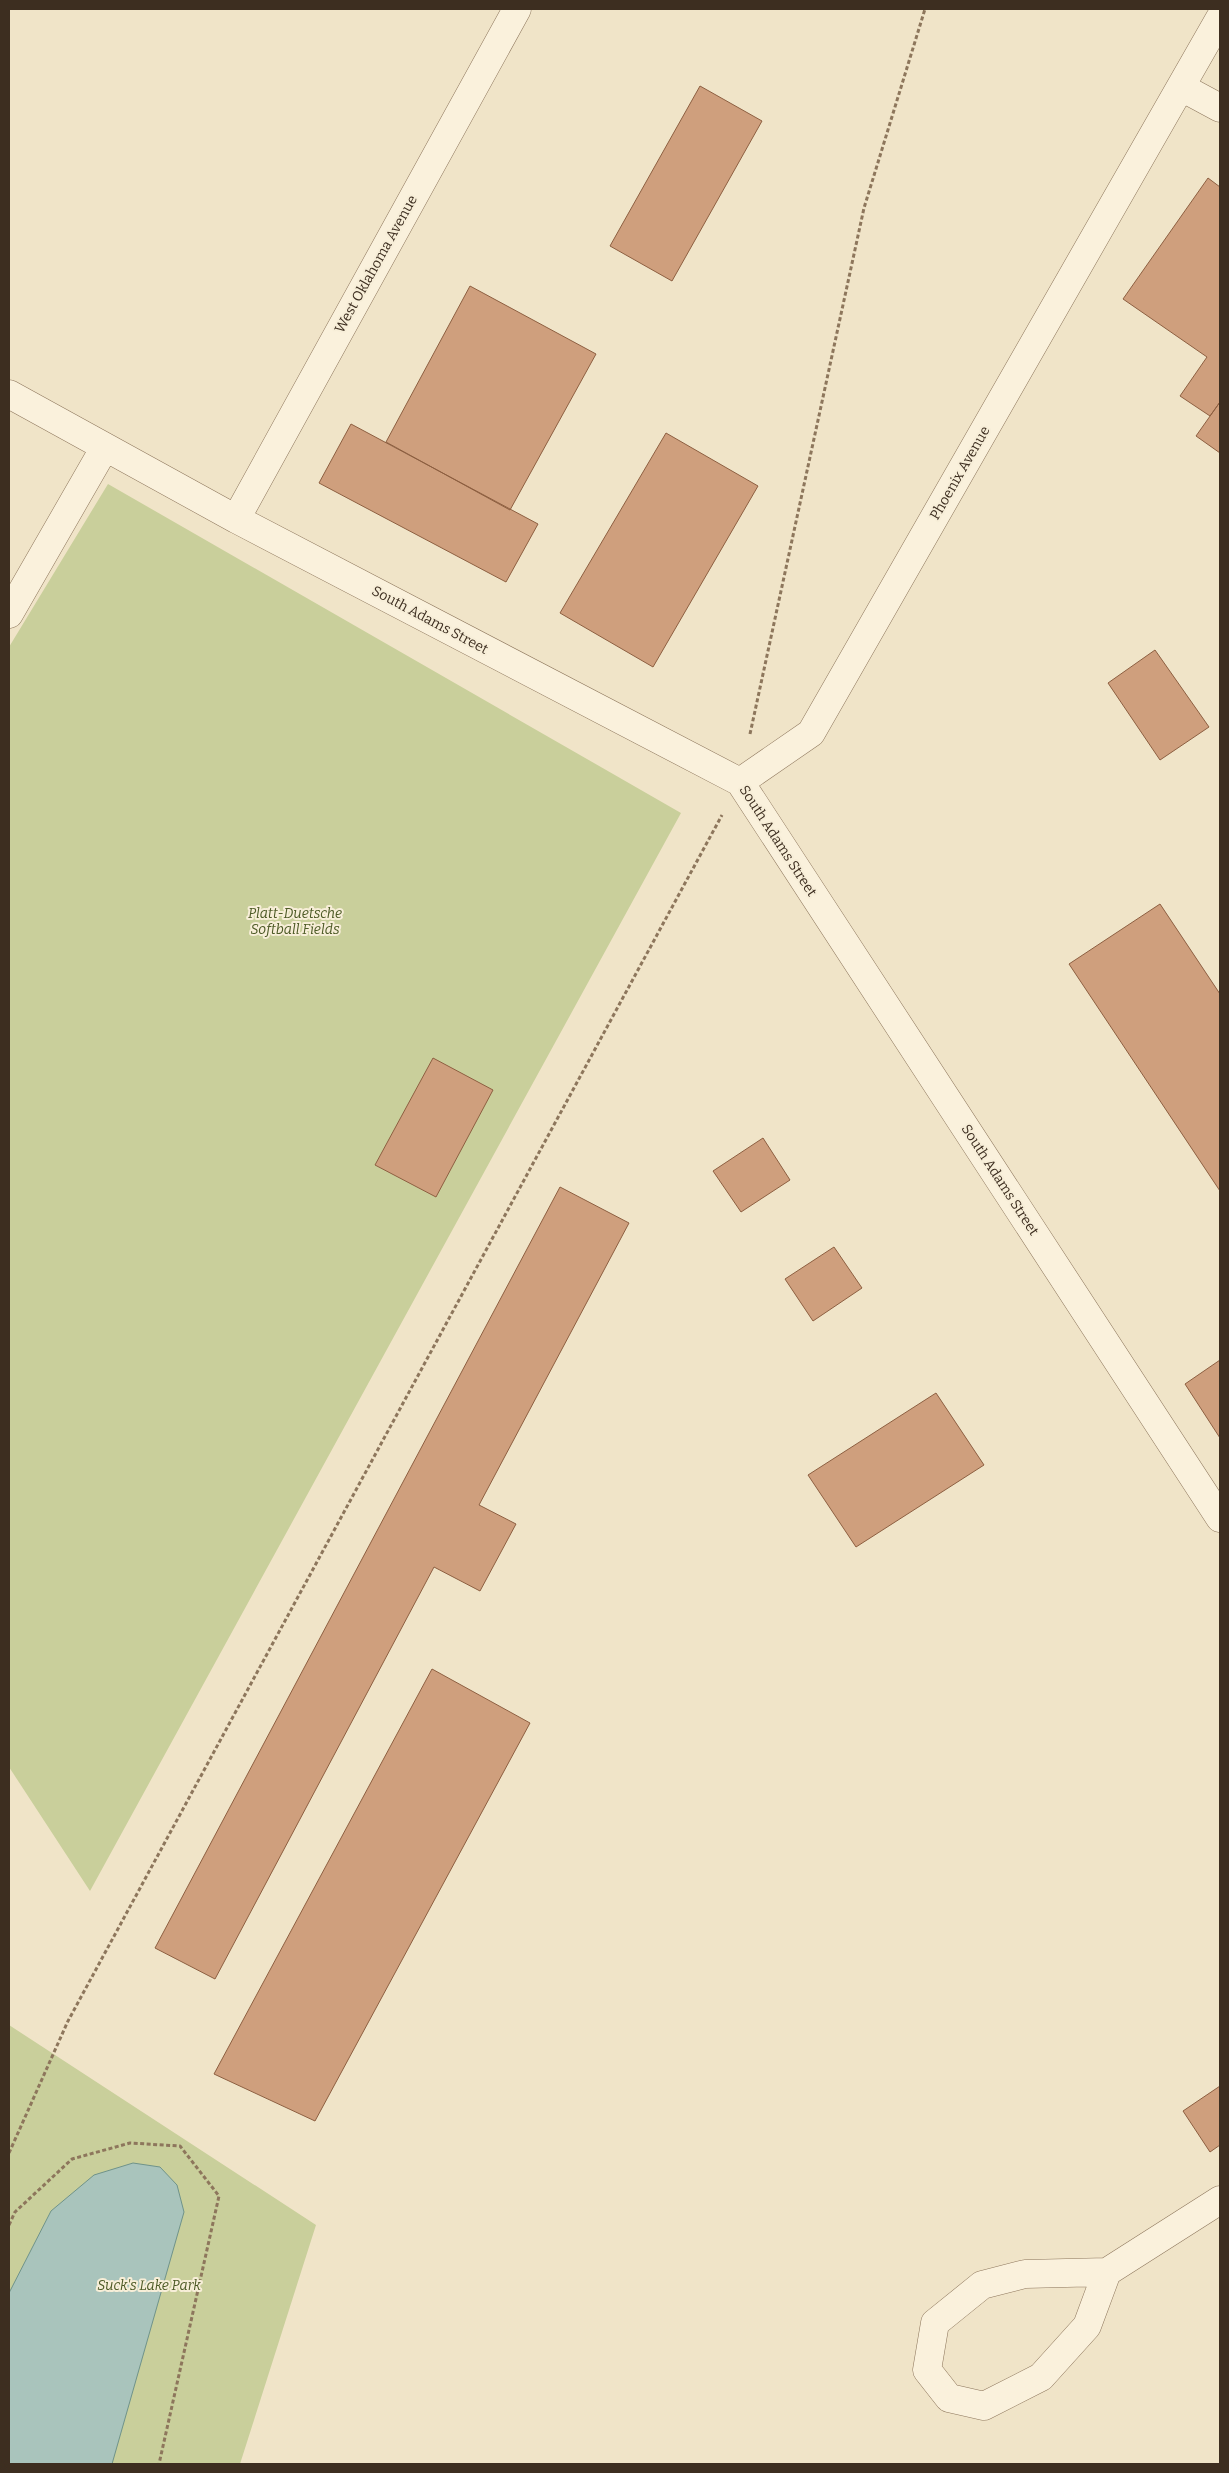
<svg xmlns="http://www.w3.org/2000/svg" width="1229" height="2473" font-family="Bitter,serif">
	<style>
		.green { fill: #c9cf9b }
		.water { fill: #a9c4bc; stroke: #6f938a }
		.building { fill: #cf9f7d; stroke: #8d5f41 }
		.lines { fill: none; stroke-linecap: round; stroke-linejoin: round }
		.minor-casing { stroke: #8d765c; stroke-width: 29 }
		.path { stroke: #8d765c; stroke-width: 3; stroke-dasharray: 4 2.5; stroke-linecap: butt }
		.minor { stroke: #faf1dc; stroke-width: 28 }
		.labels { text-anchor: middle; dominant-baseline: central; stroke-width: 4; stroke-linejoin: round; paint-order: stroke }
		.street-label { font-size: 14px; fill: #3d2e20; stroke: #f7eed8 }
		.park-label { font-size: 14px; font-style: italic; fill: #4d5a26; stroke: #f7eed8 }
	</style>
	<rect width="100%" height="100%" fill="#f0e4c8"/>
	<path class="green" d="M108 484 681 813 90 1891 9 1767V647Z
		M9 2025 316 2225 240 2464H9Z"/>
	<path class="water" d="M133 2163 160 2167 177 2185 184 2212 112 2464H9V2293L51 2211 94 2175Z"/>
	<path class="building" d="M700 86 762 121 672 281 610 246Z
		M1208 178 1220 187V402L1210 416 1180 396 1207 357 1123 299Z
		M470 286 596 354 510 510 386 442Z
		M1220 402V453L1196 436Z
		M351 424 538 524 506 582 319 483Z
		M666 433 758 486 653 667 560 613Z
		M1155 650 1209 727 1160 760 1108 683Z
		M1160 904 1220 994V1191L1069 964Z
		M433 1058 493 1090 436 1197 375 1165Z
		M763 1138 790 1180 741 1212 713 1171Z
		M560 1187 629 1223 479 1505 516 1524 480 1591 434 1567 215 1979 155 1948Z
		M834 1247 862 1288 813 1321 785 1279Z
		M1220 1360V1438L1185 1384Z
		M936 1393 984 1465 856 1547 808 1475Z
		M432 1669 530 1723 315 2121 214 2074Z
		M1220 2086V2145L1210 2152 1183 2111Z"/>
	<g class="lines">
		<g class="minor-casing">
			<path id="minor" d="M1181 87 1220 108
				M9 394 236 519 740 782 1220 1518
				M236 519 517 9
				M9 614 105 447
				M740 782 811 733 1220 18
				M1107 2272 1087 2326 1041 2377 984 2406 949 2398 927 2370 935 2323 982 2285 1025 2274Z
				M1107 2272 1220 2200"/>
		</g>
		<path class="path" d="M750 734 864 208 925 9
			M9 2153 68 2021 722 815
			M9 2225 15 2212 72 2159 130 2143 180 2146 219 2196 159 2464"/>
		<use href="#minor" class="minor"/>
	</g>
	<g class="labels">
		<g class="street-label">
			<text transform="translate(376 264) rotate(-61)">West Oklahoma Avenue</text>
			<text transform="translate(960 473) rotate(-60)">Phoenix Avenue</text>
			<text transform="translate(430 620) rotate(28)">South Adams Street</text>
			<text transform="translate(778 841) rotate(57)">South Adams Street</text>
			<text transform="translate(1000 1180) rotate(57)">South Adams Street</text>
		</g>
		<g class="park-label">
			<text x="295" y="913">Platt-Duetsche<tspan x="295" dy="16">Softball Fields</tspan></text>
			<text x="149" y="2285">Suck's Lake Park</text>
		</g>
	</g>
	<rect width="1229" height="2473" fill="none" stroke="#3d2e20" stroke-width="20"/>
</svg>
